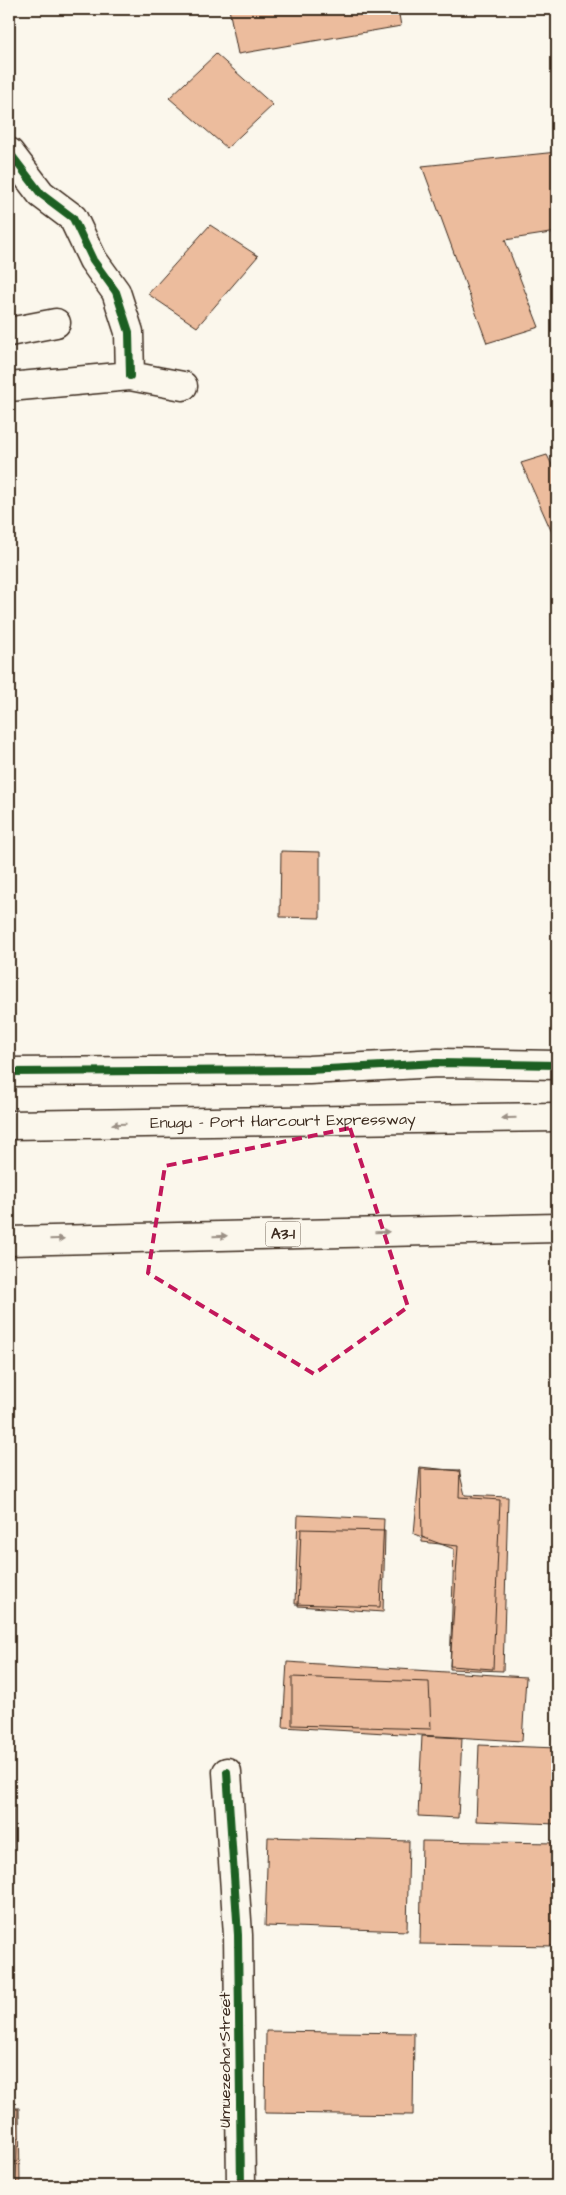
<svg xmlns="http://www.w3.org/2000/svg" width="566" height="2195" font-family="'Architects Daughter',sans-serif">
	<style>
		.building { fill: #ecbc9d; stroke: #3b2a1e }
		.lines { fill: none; stroke-linecap: round; stroke-linejoin: round }
		.street-casing { stroke: #3b2a1e; stroke-width: 31 }
		.highway-casing { stroke: #3b2a1e; stroke-width: 31 }
		.street { stroke: #fbf7ec; stroke-width: 28 }
		.highway { stroke: #fbf7ec; stroke-width: 28 }
		.cycleway-casing { stroke: #fbf7ec; stroke-width: 11 }
		.cycleway { stroke: #1b5e20; stroke-width: 8 }
		.oneway { fill: #9b9085 }
		.marked { fill: none; stroke: #c2185b; stroke-width: 4; stroke-dasharray: 10 6; stroke-linejoin: round }
		.labels { text-anchor: middle; dominant-baseline: central; stroke-width: 4; stroke-linejoin: round; paint-order: stroke }
		.shield { fill: #fbf7ec; stroke: #75685c; stroke-width: 1 }
		.shield-label { font-size: 15px; font-weight: bold; fill: #3b2a1e }
		.street-label { font-size: 16px; fill: #3b2a1e; stroke: #fbf7ec }
	</style>
	<rect width="100%" height="100%" fill="#fbf7ec"/>
	<filter id="ink" filterUnits="userSpaceOnUse"><feTurbulence type="fractalNoise" baseFrequency=".02" numOctaves="2"/><feDisplacementMap in="SourceGraphic" scale="10" xChannelSelector="R" yChannelSelector="G"/><feConvolveMatrix kernelMatrix="1 2 1 2 8 2 1 2 1" color-interpolation-filters="sRGB"/></filter>
	<g filter="url(#ink)">
		<path class="building" d="M229 9H398L401 26 238 54Z
			M216 54 273 105 227 148 169 98Z
			M557 152V232L505 240 539 327 487 343 422 166Z
			M210 225 258 256 197 327 148 294Z
			M547 455 557 475V536L554 537 521 463Z
			M281 851 320 852V918L280 917Z
			M420 1467 459 1471 465 1495 508 1497 503 1671 450 1669 454 1549 414 1534Z
			M421 1469 460 1470 459 1497 500 1500 493 1669 450 1666 458 1546 422 1542Z
			M298 1515 384 1519 380 1607 295 1604Z
			M301 1529 385 1531 383 1612 298 1606Z
			M287 1662 526 1677 522 1741 283 1727Z
			M292 1677 429 1682 431 1729 292 1725Z
			M422 1736 462 1738 458 1818 418 1816Z
			M479 1745 557 1748V1824L476 1821Z
			M9 1805H13V1894H9Z
			M9 1810H12L10 1900H9Z
			M268 1837 409 1841 407 1931 265 1926Z
			M422 1841 557 1843V1946L420 1944Z
			M266 2031 414 2033 413 2115 265 2113Z
			M9 2108H19L20 2186H9Z
			M9 2109H18L16 2186H9Z"/>
		<g class="lines">
			<g class="street-casing">
				<path id="street" d="M9 152 41 194 73 218 93 260 116 292 129 332 130 376
					M9 332 56 323
					M9 387 130 376 183 386
					M9 1072 309 1070 438 1063 557 1065
					M227 1772 238 1935 241 2186"/>
			</g>
			<g class="highway-casing">
				<g id="highway">
					<path id="s1" d="M9 1125 557 1117"/>
					<path d="M9 1241 557 1228"/>
				</g>
			</g>
			<use href="#street" class="street"/>
			<use href="#highway" class="highway"/>
			<g class="cycleway-casing">
				<path id="cycleway" d="M9 152 41 194 73 218 93 260 116 292 129 332 130 376
					M9 1072 309 1070 438 1063 557 1065
					M227 1772 238 1935 241 2186"/>
			</g>
			<use href="#cycleway" class="cycleway"/>
		</g>
		<defs><path id="oneway-solid" d="M-6-.8H1V-3.2L6.5 0L1 3.2V.8H-6Z" transform="scale(1.25)"/></defs>
		<g class="oneway">
			<use href="#oneway-solid" transform="translate(509 1118) rotate(178)"/>
			<use href="#oneway-solid" transform="translate(119 1124) rotate(179)"/>
			<use href="#oneway-solid" transform="translate(382 1232) rotate(-1)"/>
			<use href="#oneway-solid" transform="translate(220 1236) rotate(-1)"/>
			<use href="#oneway-solid" transform="translate(57 1239) rotate(-1)"/>
		</g>
	</g>
	<path class="marked" d="M350 1128 408 1307 314 1374 148 1273 165 1166Z"/>
	<g class="labels">
		<rect class="shield" x="265.5" y="1221.5" width="35" height="25" rx="4"/>
		<g class="shield-label">
			<text x="283" y="1234">A3-1</text>
		</g>
		<g class="street-label">
			<text stroke="none"><textPath href="#s1" startOffset="274">Enugu - Port Harcourt Expressway</textPath></text>
			<text transform="translate(225 2060) rotate(-90)">Umuezeoha Street</text>
		</g>
	</g>
	<rect width="566" height="2195" fill="none" stroke="#fbf7ec" stroke-width="30"/>
	<rect x="15" y="15" width="536" height="2165" fill="none" stroke="#3b2a1e" stroke-width="2" filter="url(#ink)"/>
</svg>
